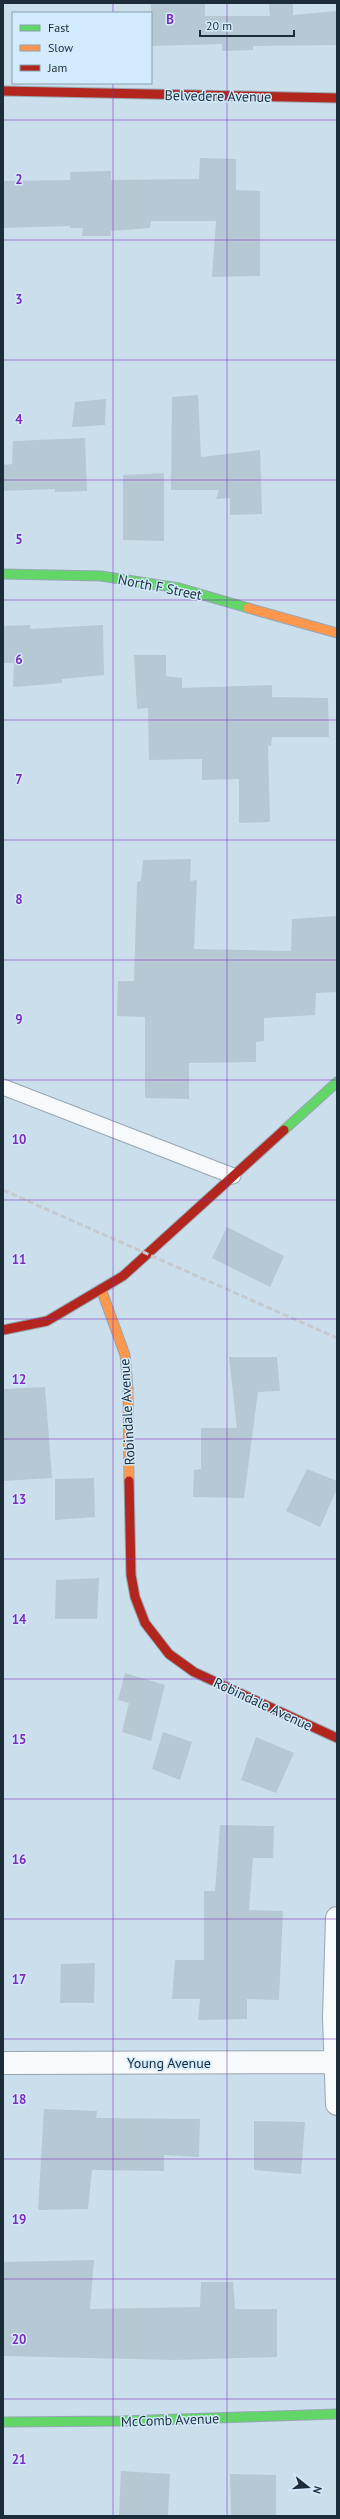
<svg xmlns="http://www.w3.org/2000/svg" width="340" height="2519" font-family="'PT Sans',sans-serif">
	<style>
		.building { fill: #b6c8d3 }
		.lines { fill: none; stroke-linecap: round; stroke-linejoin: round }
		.lane-casing { stroke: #96a6b2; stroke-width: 17 }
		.street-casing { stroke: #96a6b2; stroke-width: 24 }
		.fast-casing { stroke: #96a6b2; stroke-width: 11 }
		.slow-casing { stroke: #96a6b2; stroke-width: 11 }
		.jam-casing { stroke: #96a6b2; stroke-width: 11 }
		.lane { stroke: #f7fafc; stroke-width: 15 }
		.street { stroke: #f7fafc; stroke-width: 22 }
		.fast { stroke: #63d668; stroke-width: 9 }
		.slow { stroke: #ff974d; stroke-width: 9 }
		.jam { stroke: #b3261e; stroke-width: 9 }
		.rail { stroke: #c4cace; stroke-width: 3; stroke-dasharray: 6 3; stroke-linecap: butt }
		.grid { fill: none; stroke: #7b2cbf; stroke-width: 1; stroke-opacity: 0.55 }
		.labels { text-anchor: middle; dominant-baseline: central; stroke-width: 3; stroke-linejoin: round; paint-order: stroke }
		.street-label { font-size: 14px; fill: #1c2c38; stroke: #d2ebff }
		.grid-label { font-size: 13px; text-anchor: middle; font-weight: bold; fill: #7b2cbf; stroke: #d2ebff; stroke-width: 3; stroke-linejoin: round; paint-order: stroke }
	</style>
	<rect width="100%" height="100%" fill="#cbdeec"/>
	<path class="building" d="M151 3H205V16H270L269 3H293V15L337 11V45L253 46V50L222 51V44L151 46Z
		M200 158 236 159V190L260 191V276L212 277 216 221H151L150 228 111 231V236H82L83 228H70V226L3 228V181L70 180V172L111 171V180L199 179Z
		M198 395 201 457 260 450 262 514 230 515V498L216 499 219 490H171L172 397Z
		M106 399 105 425 72 427 75 402Z
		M85 438 87 491 55 492V489L3 491V465L12 464 13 441Z
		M164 473V541L123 540V475Z
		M30 625V629L103 625 104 675 62 679V683L13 687 14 663H3V626Z
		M134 655H166V676L182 678V688L272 685V697L328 698 329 737H272L271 746 268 745 270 822 239 823V779L202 780V759L149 760 148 708 137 709Z
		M191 859 190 881 197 880 194 949 291 951 292 919 337 916V992L316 993 315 1015 264 1018V1041L256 1042V1062L189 1063V1099L145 1098V1017L117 1016 118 981H134L137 882 141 881 143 860Z
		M227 1227 284 1256 270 1287 212 1258Z
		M229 1357H277L280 1391 258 1392 244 1498 193 1497 194 1470 201 1469V1428H237Z
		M45 1387 52 1478 3 1481V1389Z
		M307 1469 337 1481V1489L320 1527 286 1511Z
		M94 1478 95 1517 55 1520V1479Z
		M99 1578 97 1619H55L56 1580Z
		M125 1673 165 1685 151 1741 122 1732 129 1703 118 1700Z
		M163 1732 192 1742 180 1780 152 1769Z
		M256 1737 294 1753 276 1793 241 1780Z
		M220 1825 274 1826 273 1858H253L249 1910 283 1911 279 2000 247 1999V2019L198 2020 200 1999H172L175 1960H204V1891H215Z
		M95 1963 94 2003H60L61 1964Z
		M44 2109 97 2111 96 2118 200 2119 199 2157 164 2155V2171L92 2170 88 2209 38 2210Z
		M254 2121 305 2122 301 2174 254 2170Z
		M94 2260 90 2309 200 2307 201 2282H233L235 2309H277V2357L175 2360 3 2356V2262Z
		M121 2471 170 2474 168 2516H119Z
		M230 2474 276 2475V2516H231Z"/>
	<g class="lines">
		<g class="lane-casing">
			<path id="lane" d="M3 1087 233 1176"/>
		</g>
		<g class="street-casing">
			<path id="street" d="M337 1918 334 2017 337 2104
				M3 2063 335 2062"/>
		</g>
		<g class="fast-casing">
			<path id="fast" d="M3 574 101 576 179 588 248 608
				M284 1130 337 1082
				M3 2422 121 2421 337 2414"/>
		</g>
		<g class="slow-casing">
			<path id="slow" d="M248 608 337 633
				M101 1289 125 1355 128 1389 129 1481"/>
		</g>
		<g class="jam-casing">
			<path id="jam" d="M3 91 337 98
				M3 1330 47 1321 123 1276 284 1130
				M129 1481 131 1575 135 1597 145 1623 169 1654 194 1672 337 1738"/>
		</g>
		<use href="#lane" class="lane"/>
		<use href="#street" class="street"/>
		<use href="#fast" class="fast"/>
		<use href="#slow" class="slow"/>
		<use href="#jam" class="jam"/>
		<path class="rail" d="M3 1190 337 1338"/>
	</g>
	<path class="grid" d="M113 3V13M227 3V2516M113 83V2516M3 120H337M3 240H337M3 360H337M3 480H337M3 600H337M3 720H337M3 840H337M3 960H337M3 1080H337M3 1200H337M3 1319H337M3 1439H337M3 1559H337M3 1679H337M3 1799H337M3 1919H337M3 2039H337M3 2159H337M3 2279H337M3 2399H337"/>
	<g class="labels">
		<g class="street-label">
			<text transform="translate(218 96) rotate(1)">Belvedere Avenue</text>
			<text transform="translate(160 587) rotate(11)">North F Street</text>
			<text transform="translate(127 1412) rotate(-93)">Robindale Avenue</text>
			<text transform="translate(263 1704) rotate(25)">Robindale Avenue</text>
			<text x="169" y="2063">Young Avenue</text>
			<text transform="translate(170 2420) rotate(-2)">McComb Avenue</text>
		</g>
	</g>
	<g class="grid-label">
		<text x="170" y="24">B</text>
		<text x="19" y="184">2</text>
		<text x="19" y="304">3</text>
		<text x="19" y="424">4</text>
		<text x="19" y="544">5</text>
		<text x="19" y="664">6</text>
		<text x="19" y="784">7</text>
		<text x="19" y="904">8</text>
		<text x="19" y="1024">9</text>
		<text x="19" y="1144">10</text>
		<text x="19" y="1264">11</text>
		<text x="19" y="1384">12</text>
		<text x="19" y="1504">13</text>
		<text x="19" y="1624">14</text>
		<text x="19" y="1744">15</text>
		<text x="19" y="1864">16</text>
		<text x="19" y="1984">17</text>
		<text x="19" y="2104">18</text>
		<text x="19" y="2224">19</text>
		<text x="19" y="2344">20</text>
		<text x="19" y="2464">21</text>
	</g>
	<rect width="340" height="2519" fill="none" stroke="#1c2c38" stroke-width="8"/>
	<rect x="12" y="12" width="140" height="72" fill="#d2ebff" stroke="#899faf"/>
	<rect x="20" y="25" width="20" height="6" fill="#63d668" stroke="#899faf"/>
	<text x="48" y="32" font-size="12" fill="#1c2c38">Fast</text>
	<rect x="20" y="45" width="20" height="6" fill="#ff974d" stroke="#899faf"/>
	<text x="48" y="52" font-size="12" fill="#1c2c38">Slow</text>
	<rect x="20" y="65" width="20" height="6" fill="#b3261e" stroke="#899faf"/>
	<text x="48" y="72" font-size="12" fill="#1c2c38">Jam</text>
	<g transform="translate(308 2487) rotate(107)" stroke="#d2ebff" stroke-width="3" paint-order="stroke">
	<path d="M0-3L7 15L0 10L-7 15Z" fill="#1c2c38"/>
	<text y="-6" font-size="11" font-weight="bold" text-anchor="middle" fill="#1c2c38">N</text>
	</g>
	<path d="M200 30v6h94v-6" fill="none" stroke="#1c2c38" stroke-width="2"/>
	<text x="206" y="30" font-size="12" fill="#1c2c38" stroke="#d2ebff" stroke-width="3" paint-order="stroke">20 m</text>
</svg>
